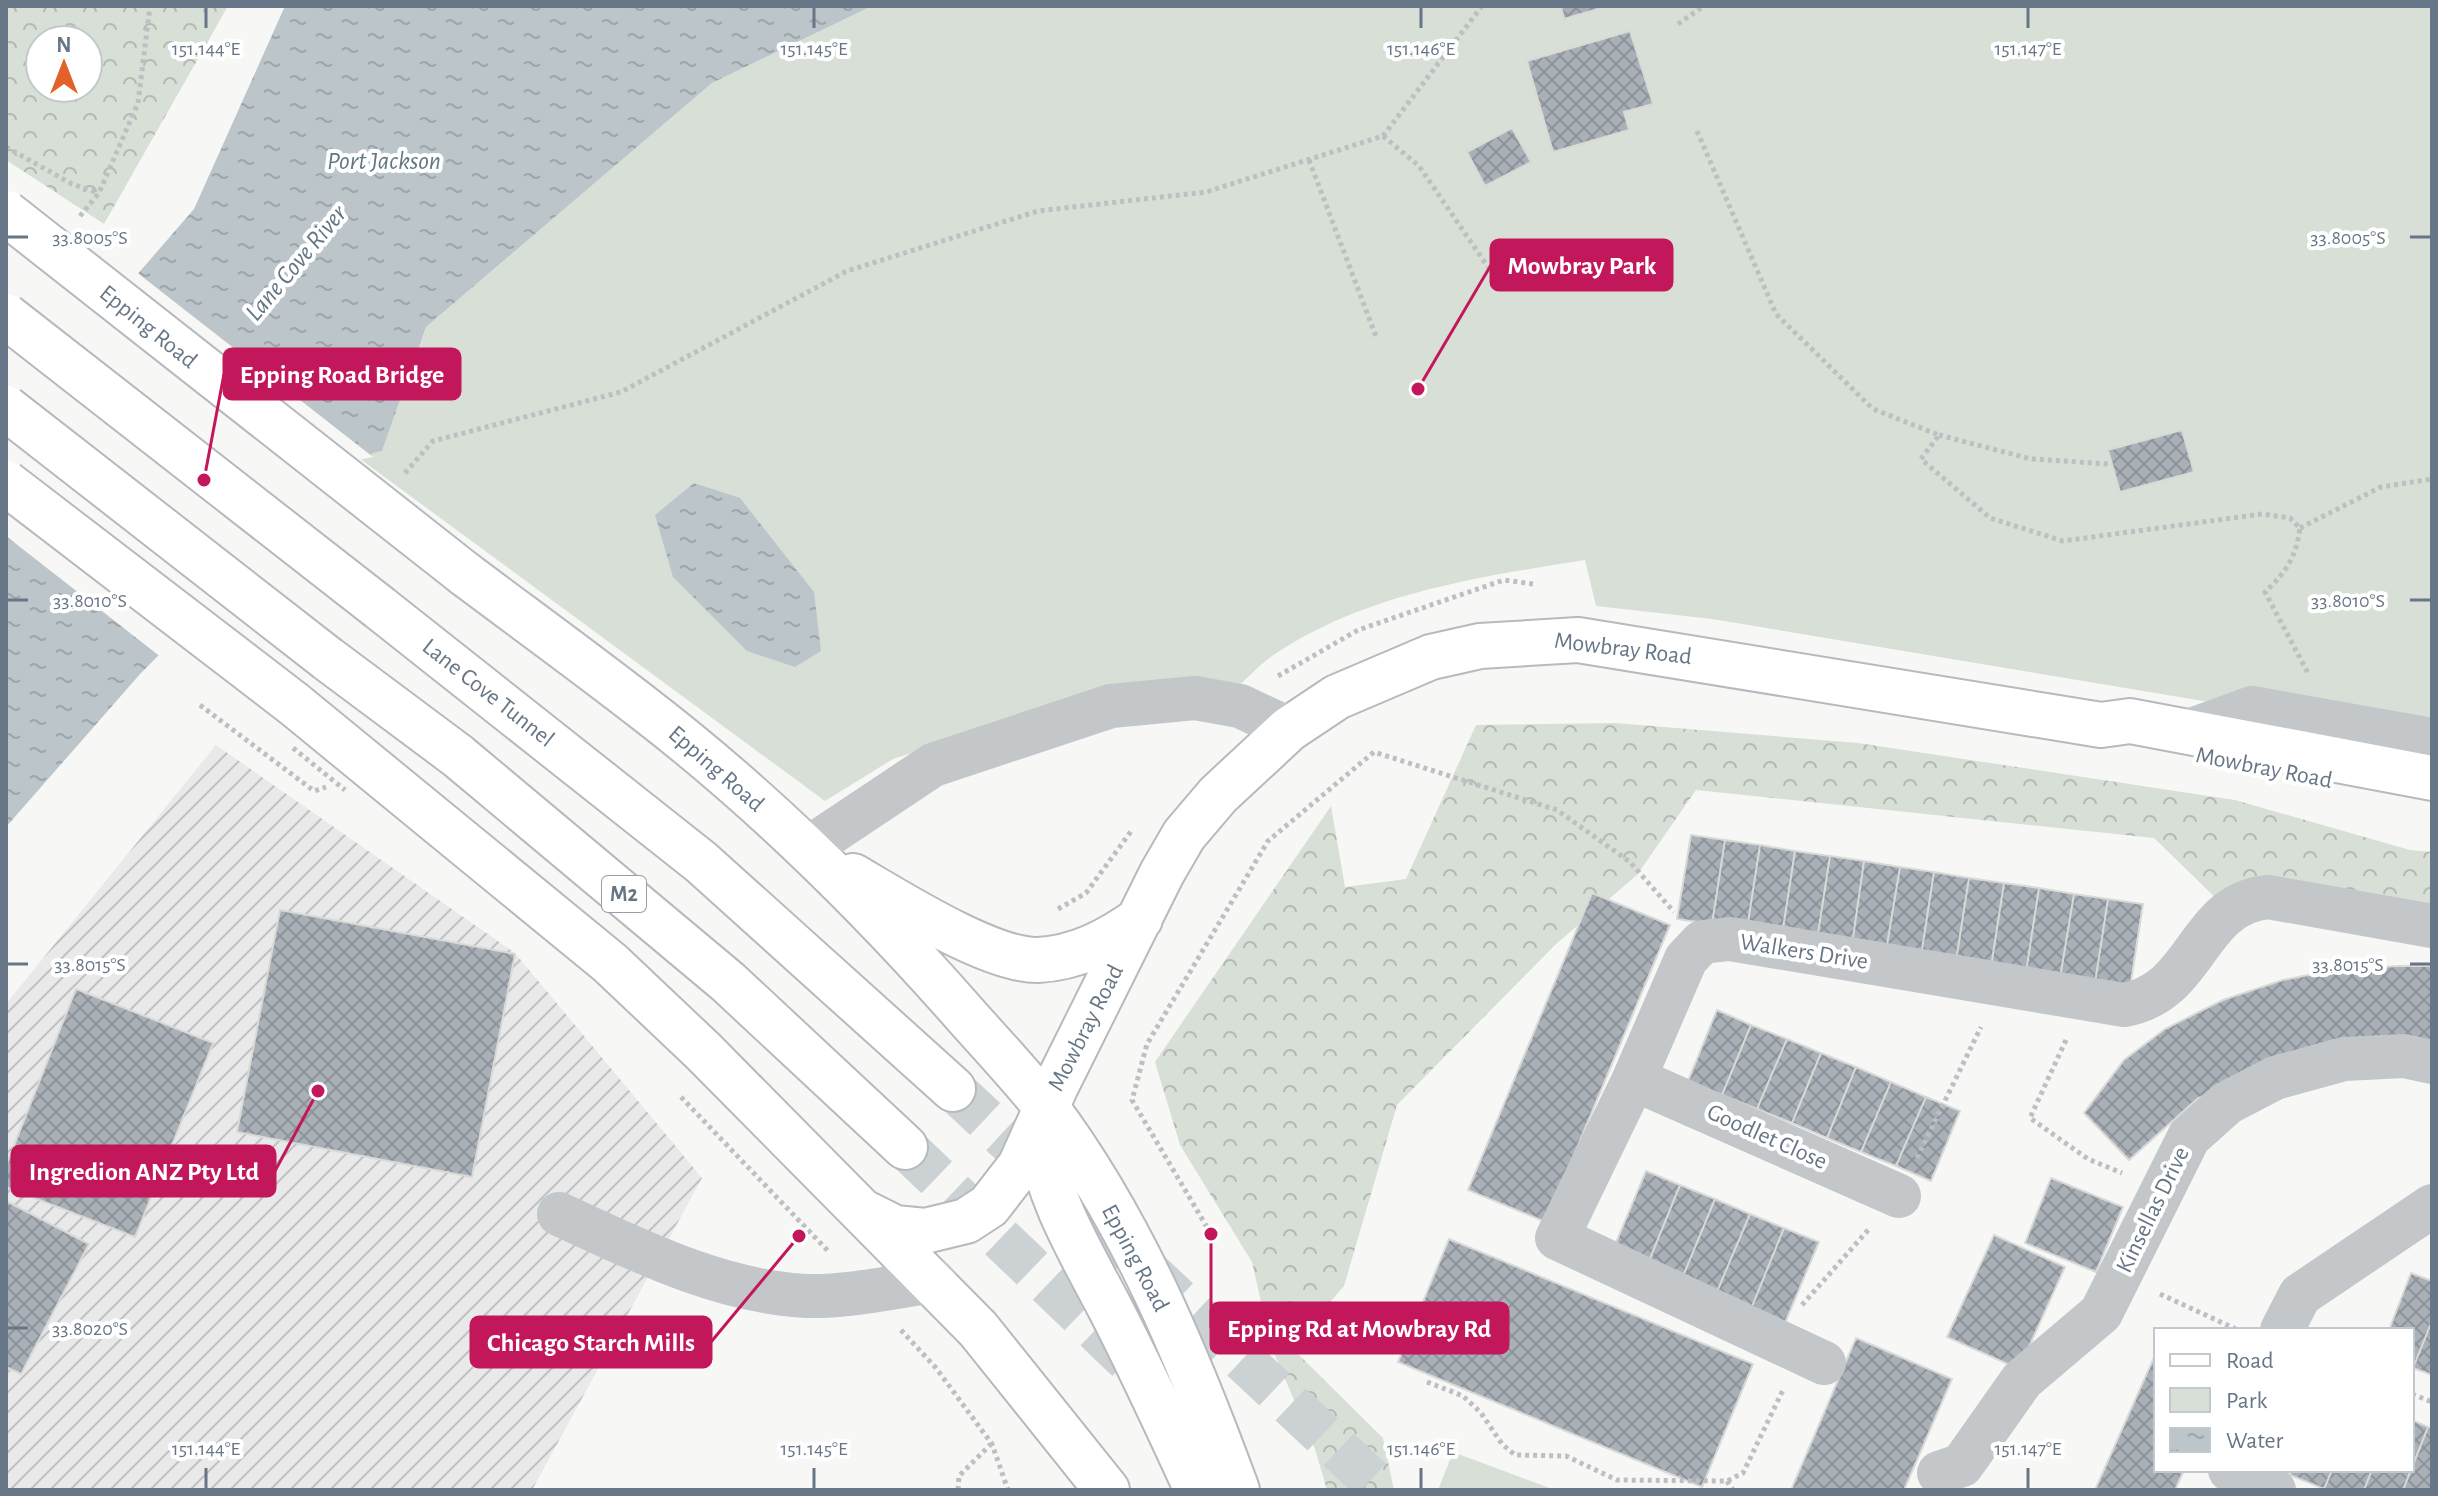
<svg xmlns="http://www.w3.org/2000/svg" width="2438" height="1496" font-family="'Alegreya Sans',sans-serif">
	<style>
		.industrial { fill: url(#industrial-furrows) }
		.forest { fill: url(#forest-crowns); fill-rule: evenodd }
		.park { fill: #d8dfd6 }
		.water { fill: url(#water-ripples) }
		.pier { fill: #f7f8f5 }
		.building { fill: url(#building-cross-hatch); stroke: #d9d9d7; stroke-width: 2 }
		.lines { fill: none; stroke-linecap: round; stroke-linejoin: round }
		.highway-tunnel { stroke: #ccd1d4; stroke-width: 44; stroke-dasharray: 44 22; stroke-linecap: butt }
		.major-casing { stroke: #b6babe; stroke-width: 48 }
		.highway-casing { stroke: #b6b9bd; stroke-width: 48 }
		.path { stroke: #bdbfc2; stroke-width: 5; stroke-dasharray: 4 4; stroke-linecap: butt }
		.minor { stroke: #c3c7ca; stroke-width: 44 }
		.major { stroke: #fff; stroke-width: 44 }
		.highway { stroke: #fff; stroke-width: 44 }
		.major-bridge-casing { stroke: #b6babe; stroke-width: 48; stroke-linecap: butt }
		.highway-bridge-casing { stroke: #b6b9bd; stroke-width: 48; stroke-linecap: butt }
		.path-bridge { stroke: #bdbfc2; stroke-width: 5; stroke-dasharray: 4 4; stroke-linecap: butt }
		.major-bridge { stroke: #fff; stroke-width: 44 }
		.highway-bridge { stroke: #fff; stroke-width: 44 }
		.ticks { fill: none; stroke: #677686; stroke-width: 3 }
		.labels { text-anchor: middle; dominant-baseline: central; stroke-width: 8; stroke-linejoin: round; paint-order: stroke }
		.shield { fill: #fff; stroke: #959faa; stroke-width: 2 }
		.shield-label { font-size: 22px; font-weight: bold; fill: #677686 }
		.street-label { font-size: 24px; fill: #677686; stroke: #fff }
		.water-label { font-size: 26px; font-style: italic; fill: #637782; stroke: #fff }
		.ticks-label { font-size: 20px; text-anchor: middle; fill: #677686; stroke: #fff; stroke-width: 8; stroke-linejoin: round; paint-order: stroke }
		.leader { fill: none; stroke: #c2185b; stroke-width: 3 }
		.callout-dot { fill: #c2185b; stroke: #fff; stroke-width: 3 }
		.callout { fill: #c2185b; stroke: #c2185b; stroke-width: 3 }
		.callout-label { font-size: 26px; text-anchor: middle; font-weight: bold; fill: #fff }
	</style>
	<defs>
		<pattern id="industrial-furrows" width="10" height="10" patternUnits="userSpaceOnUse" patternTransform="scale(2)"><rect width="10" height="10" fill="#e8e9e8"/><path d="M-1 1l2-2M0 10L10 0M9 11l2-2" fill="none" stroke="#c0c1c2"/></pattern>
		<pattern id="forest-crowns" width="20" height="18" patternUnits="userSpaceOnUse" patternTransform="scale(2)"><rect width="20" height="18" fill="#d8dfd6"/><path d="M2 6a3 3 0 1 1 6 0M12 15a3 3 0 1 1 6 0" fill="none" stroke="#b3b9b3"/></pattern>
		<pattern id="water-ripples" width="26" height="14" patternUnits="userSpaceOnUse" patternTransform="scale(2)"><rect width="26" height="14" fill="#bbc5ca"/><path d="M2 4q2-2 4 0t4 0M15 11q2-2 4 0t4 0" fill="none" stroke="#9ca5aa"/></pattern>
		<pattern id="building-cross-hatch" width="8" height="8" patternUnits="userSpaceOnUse" patternTransform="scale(2)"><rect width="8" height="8" fill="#a9b0b7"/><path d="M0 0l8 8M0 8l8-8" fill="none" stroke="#8d949a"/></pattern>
	</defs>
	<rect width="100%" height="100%" fill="#f7f8f5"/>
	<path class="industrial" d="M216 745 515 953 702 1178 532 1490H6V1004Z"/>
	<path class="forest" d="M6 6H228L104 224 6 160ZM40 40H88V88H40Z
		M1615 723 1858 743 2235 800 2410 850 2432 852V941L2226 908 2154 838 1696 790 1637 875 1556 944 1397 1105 1344 1286 1291 1347 1383 1438 1394 1490H1327L1315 1449 1271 1346 1252 1262 1180 1145 1155 1062 1331 806 1345 887 1406 879 1476 725Z"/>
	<path class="park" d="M872 6H2432V751L2263 711 1712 619 1596 606 1585 560C1479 577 1367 593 1275 654 1260 664 1247 679 1233 691L1106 692 893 759 825 801 356 456 382 451 426 327 712 83Z
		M1453 1452 1555 1490H1438Z"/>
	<path class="water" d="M285 6H872L712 83 426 327 382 451 356 457 141 673 6 827V426L194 209Z
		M694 483 740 498 814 592 821 651 795 667 747 651 673 577 655 515Z"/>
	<path class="pier" d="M135 271 373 457 358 460 162 658 6 536V420Z"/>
	<path class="building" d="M1561 6H1608L1564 19Z
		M1630 31 1653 104 1624 112 1629 130 1553 152 1527 61Z
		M1512 128 1531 162 1485 186 1467 152Z
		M2182 430 2194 472 2120 492 2108 450Z
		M1691 835 1725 840 1712 924 1677 919Z
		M1725 840 1760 845 1747 929 1712 924Z
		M1760 845 1795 851 1782 935 1747 929Z
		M1795 851 1830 856 1817 940 1782 935Z
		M1830 856 1864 861 1852 945 1817 940Z
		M1864 861 1900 867 1886 951 1852 945Z
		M1900 867 1934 872 1921 956 1886 951Z
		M1934 872 1969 878 1956 961 1921 956Z
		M1969 878 2004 883 1991 967 1956 961Z
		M2004 883 2039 888 2026 972 1991 967Z
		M2039 888 2074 894 2060 978 2026 972Z
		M1592 893 1670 925 1546 1222 1468 1190Z
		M2074 894 2108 899 2095 983 2060 978Z
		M2108 899 2143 904 2130 988 2095 983Z
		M280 910 515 954 472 1177 237 1132Z
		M2399 966H2432V1048L2295 1058 2198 1098 2129 1160 2084 1113 2124 1060 2165 1029 2223 1000 2283 980 2338 969Z
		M76 989 213 1043 135 1237 6 1187V1166Z
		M1717 1010 1751 1025 1722 1095 1688 1081Z
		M1751 1025 1787 1039 1757 1109 1722 1095Z
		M1787 1039 1821 1053 1792 1123 1757 1109Z
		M1821 1053 1856 1067 1827 1138 1792 1123Z
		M1856 1067 1891 1082 1861 1152 1827 1138Z
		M1891 1082 1926 1097 1896 1166 1861 1152Z
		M1926 1097 1960 1111 1931 1181 1896 1166Z
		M1646 1171 1680 1185 1647 1266 1612 1252Z
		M2051 1178 2123 1207 2096 1272 2025 1243Z
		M1680 1185 1715 1199 1681 1281 1647 1266Z
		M1715 1199 1750 1214 1716 1294 1681 1281Z
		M6 1201 89 1244 21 1374 6 1367Z
		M1750 1214 1784 1228 1751 1309 1716 1294Z
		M1784 1228 1819 1242 1785 1323 1751 1309Z
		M1994 1235 2065 1267 2019 1369 1947 1337Z
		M1449 1239 1753 1364 1702 1487 1398 1362Z
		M2411 1273 2432 1281V1321L2413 1368 2412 1330H2389Z
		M2432 1321V1375L2413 1368Z
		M1856 1338 1952 1379 1904 1490H1791Z
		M2156 1353V1470H2184L2175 1490H2095Z
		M2412 1420 2428 1427 2412 1468Z
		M2428 1427 2432 1428V1490H2403Z
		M2292 1470H2332L2324 1489 2290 1475Z
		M2332 1470H2372L2364 1490H2327L2324 1489Z
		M2372 1470H2411L2403 1490H2364Z"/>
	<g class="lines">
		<path class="highway-tunnel" d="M953 1089 1382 1490
			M905 1147 1139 1371"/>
		<g class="major-casing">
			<path id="major" d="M465 574C525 619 587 664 646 710 764 801 871 907 969 1019 995 1048 1022 1077 1046 1107 1132 1221 1188 1357 1237 1490
				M294 704 610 963 703 1051 978 1329 1107 1490
				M853 876C896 901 990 961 1038 960 1077 958 1109 941 1140 919
				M1037 1129C1047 1197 1079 1249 1110 1308 1141 1368 1169 1429 1197 1490
				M863 1212 895 1228 925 1231 966 1221 989 1206 1020 1166 1056 1086 1162 873 1184 835 1218 795 1289 729 1337 697 1431 657 1480 646 1578 640 2101 725 2130 721 2432 778"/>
		</g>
		<g class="highway-casing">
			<path id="highway" d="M380 608 701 862 953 1089
				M328 659 458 756 728 982 905 1147"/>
		</g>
		<path class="path" d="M1678 24 1704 6
			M1697 131 1776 314 1873 409 1939 435 1921 459 1990 518 2063 541 2262 514 2290 518 2300 528C2296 557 2287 571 2265 592L2308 673
			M1383 136 1419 166 1488 267
			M6 147 72 184 99 193
			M1309 160 1377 339
			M80 216 99 193 138 103 150 6
			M1939 435 2031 459 2109 464
			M405 473 433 441 621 392 847 271 1038 211 1206 192 1383 136 1482 6
			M2300 528 2381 487 2432 479
			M1278 676 1358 630 1504 580 1533 584
			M200 705 314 791 326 787
			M1058 909 1086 893 1132 830
			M2066 1040 2030 1118 2088 1159 2122 1173
			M681 1097 829 1252
			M1917 1158 1981 1027
			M1211 1234 1132 1100 1147 1044 1268 841 1374 752 1557 810 1630 862 1674 912
			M2160 1294 2238 1330
			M1802 1305 1869 1229
			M901 1330 936 1368 992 1444 1008 1490
			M1427 1382 1463 1396 1481 1413 1502 1444 1515 1455 1566 1456 1617 1480 1727 1481 1743 1473 1783 1390
			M2412 1394 2432 1402
			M1727 1481 1733 1490
			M958 1490 959 1476 991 1444"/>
		<path class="minor" d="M2189 731 2252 708 2432 740
			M807 849 933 765 1111 706 1195 698 1240 706 1289 729
			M1634 1079 1899 1196
			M559 1214C637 1250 720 1292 807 1296 849 1297 892 1287 934 1281
			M2282 1330 2300 1295 2432 1206
			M1824 1363 1557 1238 1634 1079 1686 959 1702 942 1730 939 2124 1005C2199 992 2195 904 2268 897L2432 926
			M2230 1470 2274 1490
			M1939 1473 1962 1465 2022 1380 2101 1313 2189 1137 2227 1103 2275 1078 2344 1059 2404 1056 2432 1062"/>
		<use href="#major" class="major"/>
		<use href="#highway" class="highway"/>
		<g class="major-bridge-casing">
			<path id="major-bridge" d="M6 213 465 574
				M6 483 294 704"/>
		</g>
		<g class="highway-bridge-casing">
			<path id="highway-bridge" d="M6 316 380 608
				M6 408 328 659"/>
		</g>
		<path class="path-bridge" d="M293 748 345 790"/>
		<use href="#major-bridge" class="major-bridge"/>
		<use href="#highway-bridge" class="highway-bridge"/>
	</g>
	<path class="ticks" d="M206 8V28M814 8V28M1421 8V28M2028 8V28M8 237H28M2410 237H2430M8 600H28M2410 600H2430M8 964H28M2410 964H2430M8 1328H28M206 1468V1488M814 1468V1488M1421 1468V1488M2028 1468V1488"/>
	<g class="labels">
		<rect class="shield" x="602" y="876" width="44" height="36" rx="6"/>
		<g class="shield-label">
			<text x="624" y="894">M2</text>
		</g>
		<g class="street-label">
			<text transform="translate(148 327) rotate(39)">Epping Road</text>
			<text transform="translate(1623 649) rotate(7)">Mowbray Road</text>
			<text transform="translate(488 693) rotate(38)">Lane Cove Tunnel</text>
			<text transform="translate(2264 768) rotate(11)">Mowbray Road</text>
			<text transform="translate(716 769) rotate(41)">Epping Road</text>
			<text transform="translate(1804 952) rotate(9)">Walkers Drive</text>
			<text transform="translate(1086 1028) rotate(-63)">Mowbray Road</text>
			<text transform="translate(1767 1137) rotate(24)">Goodlet Close</text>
			<text transform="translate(2153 1210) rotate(-64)">Kinsellas Drive</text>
			<text transform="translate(1135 1258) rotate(62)">Epping Road</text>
		</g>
		<g class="water-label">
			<text x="384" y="161">Port Jackson</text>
			<text transform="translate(296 263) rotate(-50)">Lane Cove River</text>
		</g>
	</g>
	<g class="ticks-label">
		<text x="206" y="55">151.144°E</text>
		<text x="814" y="55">151.145°E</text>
		<text x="1421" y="55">151.146°E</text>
		<text x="2028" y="55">151.147°E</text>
		<text x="90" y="244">33.8005°S</text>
		<text x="2348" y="244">33.8005°S</text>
		<text x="90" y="607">33.8010°S</text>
		<text x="2348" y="607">33.8010°S</text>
		<text x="90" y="971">33.8015°S</text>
		<text x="2348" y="971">33.8015°S</text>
		<text x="90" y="1335">33.8020°S</text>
		<text x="206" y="1455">151.144°E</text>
		<text x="814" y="1455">151.145°E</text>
		<text x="1421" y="1455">151.146°E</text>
		<text x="2028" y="1455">151.147°E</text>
	</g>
	<path class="leader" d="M1418 389L1491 265M204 480L224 374M318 1091L275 1171M1211 1234L1211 1328M799 1236L711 1342"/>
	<g class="callout-dot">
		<circle cx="1418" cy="389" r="8"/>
		<circle cx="204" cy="480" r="8"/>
		<circle cx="318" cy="1091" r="8"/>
		<circle cx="1211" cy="1234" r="8"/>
		<circle cx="799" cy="1236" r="8"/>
	</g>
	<g class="callout">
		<rect x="1491" y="240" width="181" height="50" rx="8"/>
		<rect x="224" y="349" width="236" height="50" rx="8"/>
		<rect x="12" y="1146" width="263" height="50" rx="8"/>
		<rect x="1211" y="1303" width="297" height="50" rx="8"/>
		<rect x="471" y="1317" width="240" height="50" rx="8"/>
	</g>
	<g class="callout-label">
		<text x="1582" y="274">Mowbray Park</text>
		<text x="342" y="383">Epping Road Bridge</text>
		<text x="144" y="1180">Ingredion ANZ Pty Ltd</text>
		<text x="1359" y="1337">Epping Rd at Mowbray Rd</text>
		<text x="591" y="1351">Chicago Starch Mills</text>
	</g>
	<rect width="2438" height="1496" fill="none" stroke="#677686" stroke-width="16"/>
	<rect x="2154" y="1328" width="260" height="144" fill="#ffffff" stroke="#c2c8cf" stroke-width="2"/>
	<rect x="2170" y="1354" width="40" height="12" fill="#ffffff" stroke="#c2c8cf" stroke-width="2"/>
	<text x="2226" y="1368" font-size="24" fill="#677686">Road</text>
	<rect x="2170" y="1388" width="40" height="24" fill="#d8dfd6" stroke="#c2c8cf" stroke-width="2"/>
	<text x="2226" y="1408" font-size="24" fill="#677686">Park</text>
	<rect x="2170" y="1428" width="40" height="24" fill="url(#water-ripples)" stroke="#c2c8cf" stroke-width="2"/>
	<text x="2226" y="1448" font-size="24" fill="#677686">Water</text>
	<g transform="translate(64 64)"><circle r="38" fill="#ffffff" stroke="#c2c8cf" stroke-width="2"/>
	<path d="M0-6L14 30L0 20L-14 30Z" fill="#e46229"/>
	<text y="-12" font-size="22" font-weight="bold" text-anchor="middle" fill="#677686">N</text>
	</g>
</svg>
